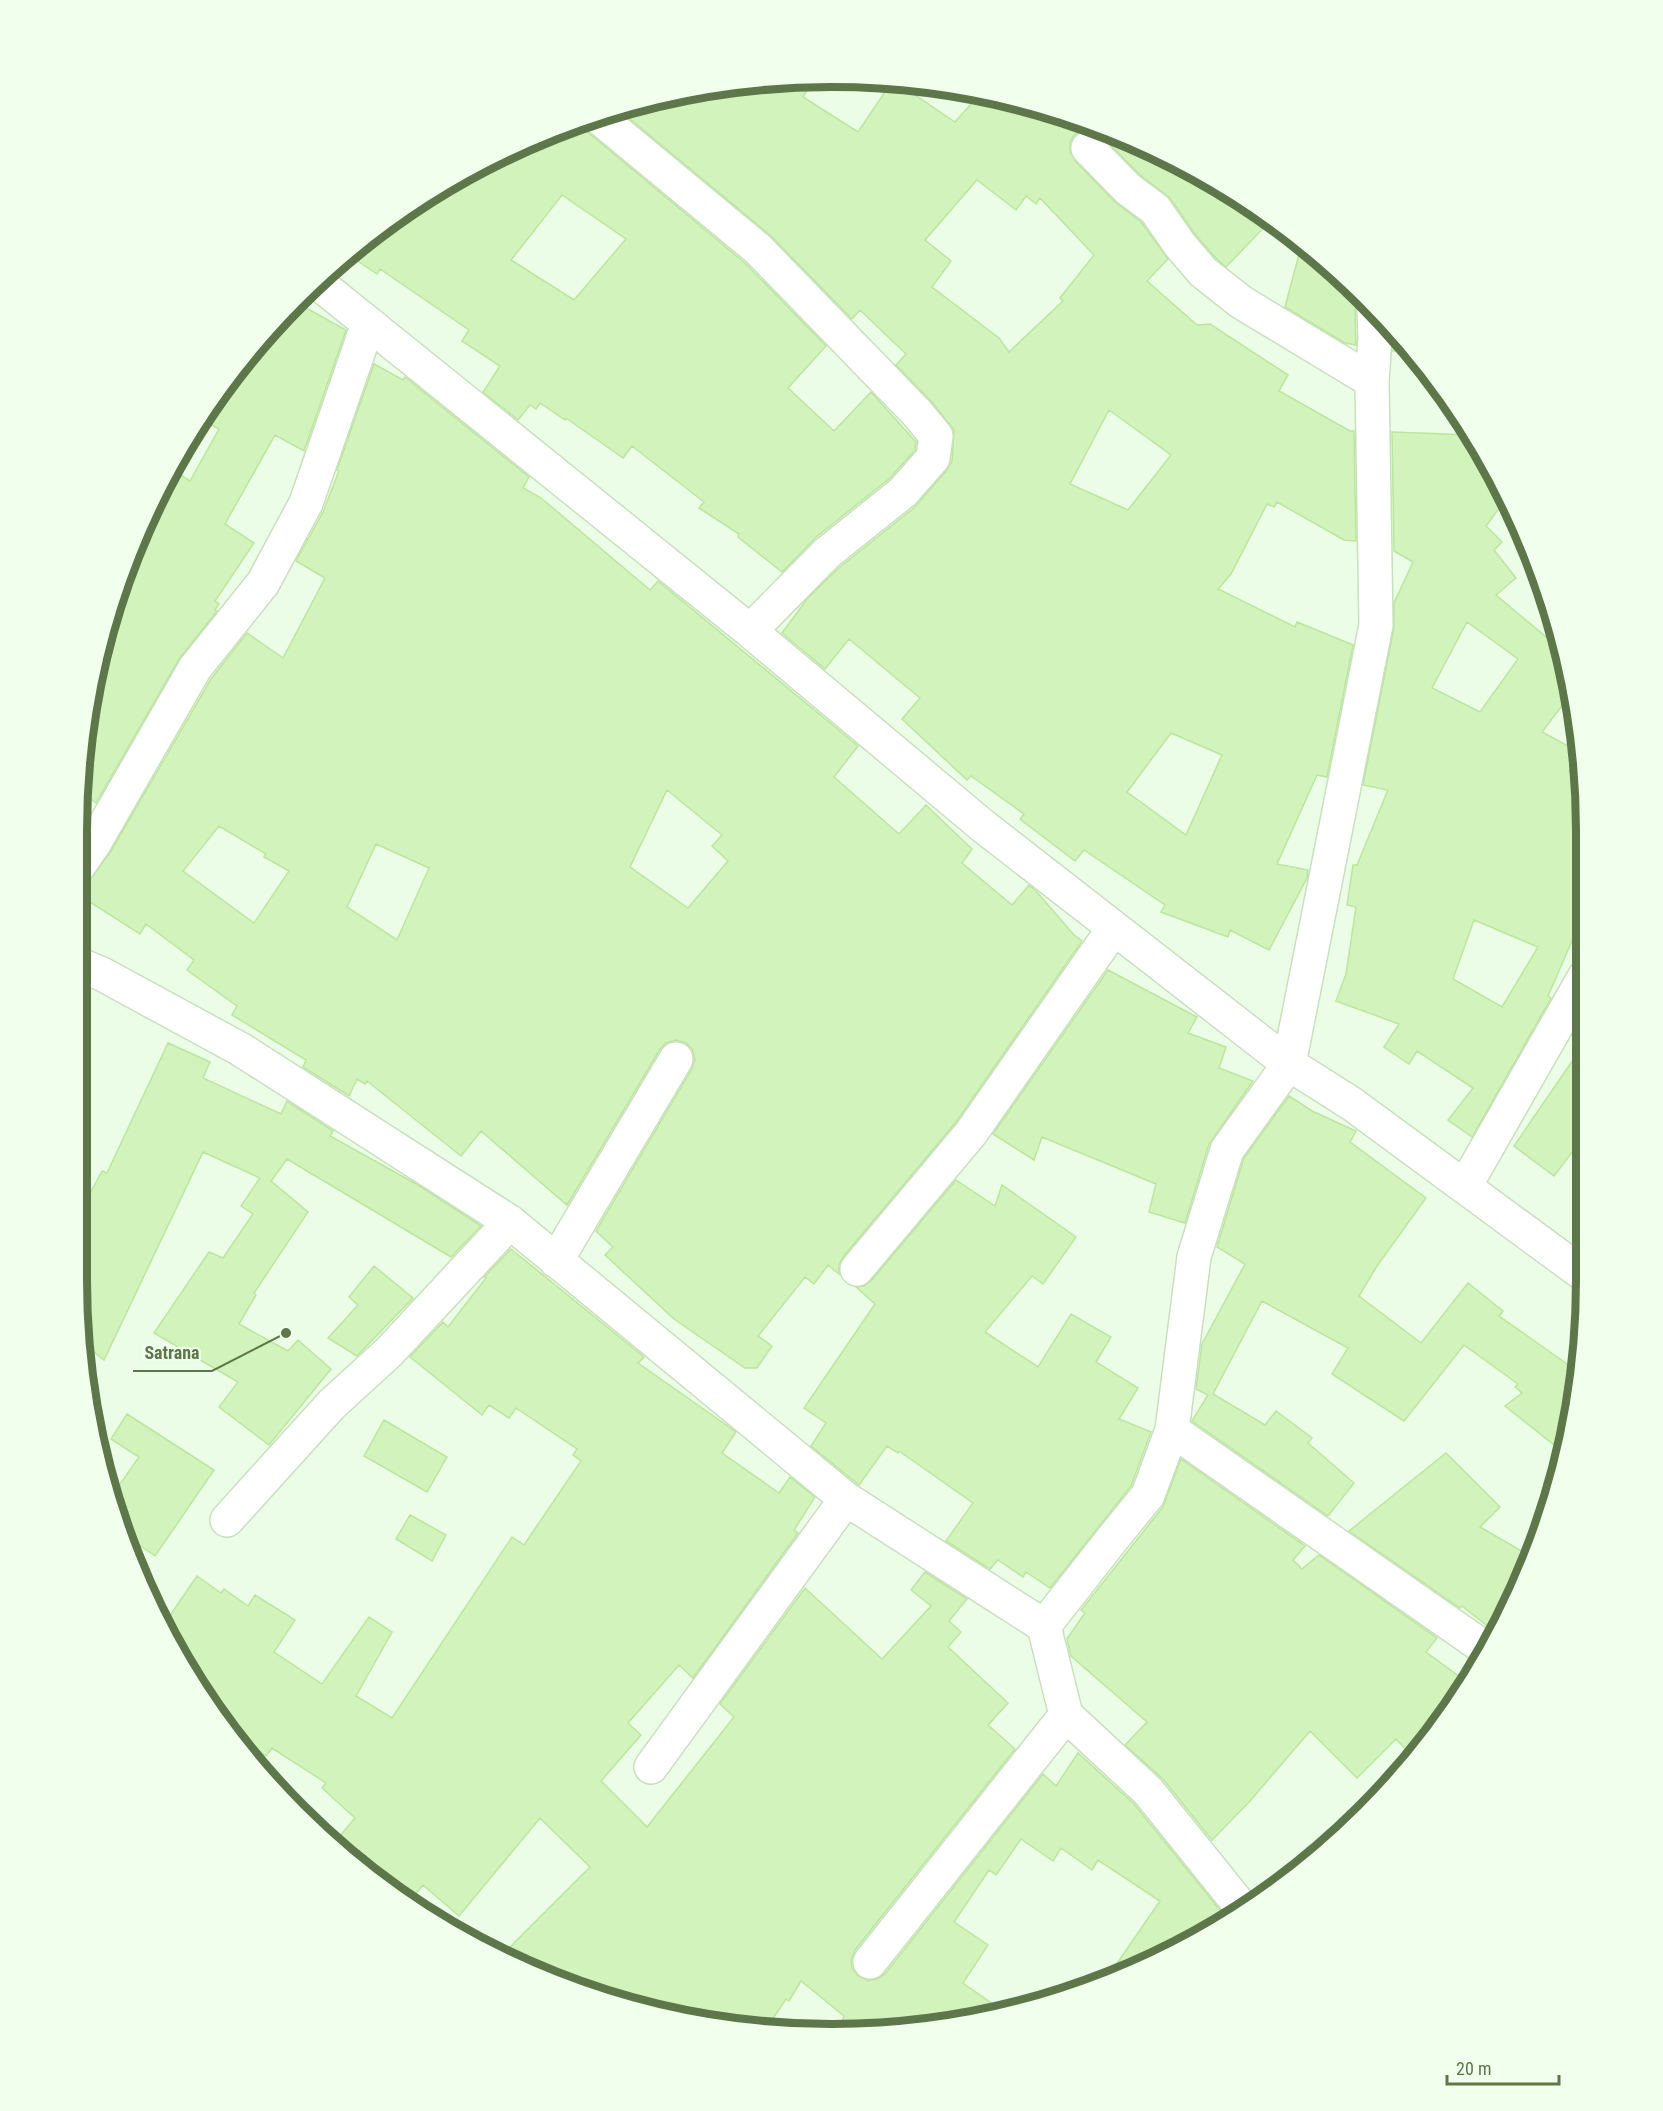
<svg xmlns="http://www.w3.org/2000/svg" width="1663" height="2111" font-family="'Roboto Condensed',sans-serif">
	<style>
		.building { fill: #d3f3bd; stroke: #bce69d; stroke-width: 1.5; fill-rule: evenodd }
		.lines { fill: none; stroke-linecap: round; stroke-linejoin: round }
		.street-casing { stroke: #c9e0be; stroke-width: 36 }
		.street { stroke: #fff; stroke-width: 33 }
		.rim { fill: none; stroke: #5e774a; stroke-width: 8 }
		.leader { fill: none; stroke: #5e774a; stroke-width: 2 }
		.callout-dot { fill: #5e774a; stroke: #f1ffed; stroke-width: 2 }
		.callout-label { font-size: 18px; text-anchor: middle; font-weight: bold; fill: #5e774a; stroke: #f1ffed; stroke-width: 4.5; stroke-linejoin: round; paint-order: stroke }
	</style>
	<rect width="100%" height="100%" fill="#ebfde7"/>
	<path class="building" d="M813 80 803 97 858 132 893 80 955 122 980 94 1027 102 1165 154 1271 220 1226 267 1213 255 1195 234 1170 198 1140 175 1101 135 1094 130H1084L1075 134 1070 142V152L1075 161 1115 202 1141 222 1168 259 1147 281 1197 325 1210 324 1288 375 1279 391 1350 431H1354L1356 541 1344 540 1277 502 1274 507 1267 504 1231 574 1218 589 1295 627 1297 622 1353 645 1327 777 1317 775 1277 864 1308 870 1307 878 1269 950 1230 930 1228 937 1161 912 1165 905 1084 850 1075 861 1020 819 1024 814 971 776 967 780 902 719 920 698 849 639 825 669 782 633 808 598 840 567 915 507 947 470 952 461 954 430 931 401 896 365 906 354 860 310 852 319 770 235 619 110 733 83ZM977 180 1016 210 1026 196 1036 204 1040 198 1094 255 1060 298 1063 301 1009 352 999 338 932 287 951 261 925 240ZM1109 410 1171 455 1128 510 1070 484ZM1171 733 1222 755 1186 835 1127 792Z
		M578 121 584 129 745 263 826 346 788 388 834 431 871 392 916 442 915 450 890 478 815 538 782 572 738 537 739 534 699 508 704 502 632 446 623 458 566 418 565 420 540 403 536 409 530 405 518 420 483 392 500 366 462 341 469 330 380 269 377 274 347 254 454 178ZM562 195 626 239 574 300 511 260Z
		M1302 243 1361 298 1357 302 1355 310 1356 345 1345 343 1285 307Z
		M297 303 346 330 304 451 275 435 225 524 254 543 215 601 219 604 215 610 217 611 179 659 96 803 78 789V782L117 588 171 469 190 481 219 429 201 419 233 372 243 361 251 366 270 332Z
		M1393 328 1399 333 1414 355 1393 351Z
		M374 364 403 380 405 377 529 477 523 488 541 498 650 590 658 581 858 746 834 777 899 834 926 805 972 849 962 863 1012 905 1029 885 1036 891 1074 935 1082 941 956 1122 843 1257 839 1265V1274L828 1265 814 1284 805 1277 758 1336 772 1346 757 1368H745L674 1319 605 1255 613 1247 596 1231 692 1069 695 1059 692 1049 686 1043 676 1040 666 1043 660 1049 567 1205 481 1131 461 1156 367 1081 365 1084 357 1079 349 1096 303 1067 306 1060 232 1015 237 1006 187 970 194 960 146 924 140 934 79 895 111 851 211 679 247 633 283 658 325 578 296 561 323 512 339 471 337 470ZM667 790 722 835 712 846 728 861 688 908 630 867ZM219 826 266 854 264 857 289 871 254 923 183 871ZM376 844 429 868 397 940 347 907Z
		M1392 432 1472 435 1485 454 1506 499 1486 526 1502 542 1494 550 1516 578 1496 595 1558 647 1568 698 1542 732 1579 752 1569 771 1585 782V911L1548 996 1551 998 1472 1137 1448 1120 1473 1088 1417 1051 1409 1064 1384 1047 1399 1024 1336 1001 1346 974 1356 907 1347 905 1353 865H1357L1388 790 1363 785 1394 628V603L1413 562 1394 551ZM1467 622 1518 659 1480 712 1432 688ZM1474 920 1538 947 1502 1007 1453 979Z
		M1108 970 1197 1017 1188 1033 1226 1047 1219 1068 1253 1081 1209 1144 1185 1223 1149 1212 1156 1184 1042 1137 1034 1160 993 1134Z
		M1586 1041V1134L1554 1176 1514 1146Z
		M168 1043 210 1062 203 1078 281 1114 287 1101 333 1131 330 1136 418 1185 481 1226 451 1257 287 1159 271 1181 308 1212 254 1293 256 1295 239 1324 288 1351 298 1340 331 1369 269 1445 219 1407 238 1382 154 1333 209 1252 223 1258 253 1214 241 1206 260 1178 203 1152 104 1360 85 1345 76 1280 77 1190 87 1199 102 1171 107 1173Z
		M1289 1096 1312 1111 1356 1131 1350 1142 1426 1198 1377 1266 1359 1296 1421 1343 1468 1283 1503 1311 1499 1316 1577 1371 1572 1426 1564 1453 1505 1406 1522 1393 1515 1387 1518 1384 1464 1345 1404 1421 1332 1374 1348 1348 1262 1301 1213 1394 1265 1425 1276 1411 1312 1438 1308 1443 1354 1483 1328 1516 1192 1421 1208 1395 1196 1389 1202 1344 1245 1264 1217 1247 1244 1158Z
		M956 1180 995 1206 1002 1185 1076 1237 1043 1284 1032 1276 985 1332 1038 1367 1071 1314 1111 1337 1096 1362 1138 1388 1119 1419 1151 1432 1131 1486 1050 1588 1026 1572 1023 1577 998 1560 990 1569 946 1541 973 1503 899 1451 898 1453 887 1446 859 1485 811 1446 826 1423 804 1408 875 1304 856 1287 864 1286 871 1281Z
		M511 1249 644 1357 638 1363 736 1432 722 1453 779 1493 790 1477 815 1497 794 1530 798 1533 693 1678 679 1665 628 1723 641 1735 601 1781 647 1827 734 1717 720 1704 805 1588 882 1659 931 1606 911 1590 925 1572 967 1599 949 1621 961 1632 948 1647 1008 1703 988 1725 1015 1749 855 1950 851 1960 852 1968 858 1976 868 1981 877 1979 885 1974 1043 1774 1056 1786 1078 1753 1134 1804 1227 1919 1209 1933 1109 1975 1160 1901 1098 1860 1092 1870 1061 1848 1053 1861 1021 1839 996 1875 989 1870 954 1922 988 1945 963 1983 1004 2012 837 2034 844 2016 801 1981 789 2001 786 1999 768 2026 636 2009 503 1954 590 1867 540 1818 459 1916 423 1885 410 1900 335 1842 355 1818 322 1788 326 1783 272 1748 266 1756 239 1737 178 1657 164 1624 197 1576 221 1593 224 1589 248 1606 255 1595 295 1620 274 1652 322 1684 369 1617 392 1632 356 1696 392 1718 512 1537 524 1545 581 1461 573 1455 577 1449 516 1408 509 1418 489 1405 482 1415 410 1357 443 1322 448 1327 486 1278 484 1277Z
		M374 1266 413 1298 357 1356 328 1338 358 1305 349 1297Z
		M127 1414 214 1470 155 1556 128 1537 111 1497 139 1457 111 1439Z
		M384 1420 447 1457 427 1492 364 1456Z
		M1446 1453 1500 1507 1480 1527 1532 1557 1529 1568 1495 1632 1462 1606 1460 1608 1349 1531Z
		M1181 1459 1305 1546 1293 1560 1302 1569 1319 1555 1437 1638 1426 1652 1468 1683 1459 1699 1427 1738 1410 1754 1396 1739 1357 1778 1310 1731 1250 1801 1212 1840 1163 1779 1125 1745 1147 1722 1071 1656 1067 1639 1085 1613 1081 1610 1163 1507Z
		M410 1515 446 1535 432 1561 396 1539Z"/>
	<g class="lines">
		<g class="street-casing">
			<path id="street" d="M596 115 758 249 917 413 936 436 933 458 903 492 827 553 750 631
				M1088 148 1128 189 1155 209 1180 245 1203 272 1241 302 1372 381
				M317 282 750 631 983 826 1289 1064 1352 1104 1586 1276
				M78 867 95 842 195 668 263 583 306 503 368 324
				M78 964 102 974 240 1049 510 1222 846 1499 1044 1626 1066 1715 1148 1791 1242 1908
				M1465 1186 1585 976
				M556 1261 676 1059
				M857 1269 971 1133 1114 928
				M1172 1430 1486 1649
				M227 1520 332 1404 389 1352 510 1222
				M1044 1626 1113 1538 1148 1495 1172 1430 1194 1257 1227 1150 1289 1064 1376 625 1372 381 1375 338 1374 310
				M651 1767 846 1499
				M870 1962 1066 1715"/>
		</g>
		<use href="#street" class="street"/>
	</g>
	<path d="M0 0H1663V2111H0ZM831 87H832A744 744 0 0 1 1576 831V1280A744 744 0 0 1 832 2024H831A744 744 0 0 1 87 1280V831A744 744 0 0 1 831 87Z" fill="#f1ffed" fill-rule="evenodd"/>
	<path class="rim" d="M831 87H832A744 744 0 0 1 1576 831V1280A744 744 0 0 1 832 2024H831A744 744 0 0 1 87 1280V831A744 744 0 0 1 831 87Z"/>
	<path class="leader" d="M286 1333L212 1371H133"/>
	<circle class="callout-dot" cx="286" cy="1333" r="6"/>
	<g class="callout-label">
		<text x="172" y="1359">Satrana</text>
	</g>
	<path d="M1447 2075v9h112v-9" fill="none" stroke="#5e774a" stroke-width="3"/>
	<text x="1456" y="2075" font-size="18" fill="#5e774a" stroke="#f1ffed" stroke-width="4.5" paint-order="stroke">20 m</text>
</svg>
